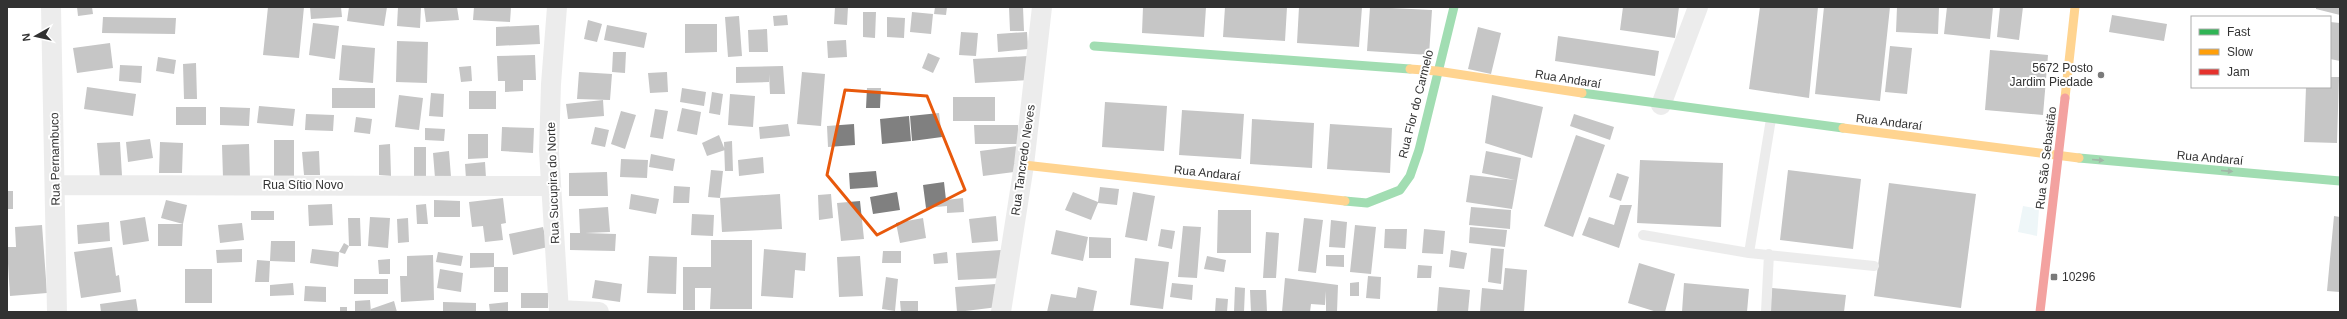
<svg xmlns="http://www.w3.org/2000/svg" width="2347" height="319" font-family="Helvetica,sans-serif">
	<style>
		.water { fill: #d9ebef }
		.building { fill: #808080 }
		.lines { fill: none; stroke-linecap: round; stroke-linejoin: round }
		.lane { stroke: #d6d6d6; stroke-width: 10 }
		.street { stroke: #d6d6d6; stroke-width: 20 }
		.fast { stroke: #30b455; stroke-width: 9 }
		.slow { stroke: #ff9f0a; stroke-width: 9 }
		.jam { stroke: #e5322d; stroke-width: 9 }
		.oneway { fill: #31603e }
		.marked { fill: none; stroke: #e8590c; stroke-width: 3; stroke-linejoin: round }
		.poi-dot { fill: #7a7a7a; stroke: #fff; stroke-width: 1.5 }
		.labels { text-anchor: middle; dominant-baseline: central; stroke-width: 4; stroke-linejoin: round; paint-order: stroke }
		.poi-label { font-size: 12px; fill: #323232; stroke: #fff; text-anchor: end }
		.street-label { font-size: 12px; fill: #323232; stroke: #fff }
	</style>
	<rect width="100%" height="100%" fill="#fff"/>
	<path class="water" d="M2023 206 2039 209 2037 236 2018 232Z"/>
	<path class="building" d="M77 7H92L93 14 78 16Z
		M268 7H304L299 58 263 55Z
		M310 7H341L342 17 311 19Z
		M349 7H387L384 26 347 21Z
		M398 7H421L420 28 397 26Z
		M424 7H457L459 20 426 22Z
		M474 7H511L510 22 473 20Z
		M835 7H848L847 25 834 24Z
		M935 7H947L946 15 934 14Z
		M1009 7H1023L1024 31H1010Z
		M1143 7H1206L1204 37 1142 33Z
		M1225 7H1287L1285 41 1223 37Z
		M1299 7H1362L1359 47 1297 43Z
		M1370 7 1432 10 1429 55 1367 51Z
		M1623 7H1679L1675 38 1620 30Z
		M1760 7H1818L1809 98 1749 89Z
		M1824 7H1890L1880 101 1815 94Z
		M1897 7H1939L1938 34 1896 32Z
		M1947 7H1993L1990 39 1944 34Z
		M2000 7H2023L2019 40 1997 37Z
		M2316 7H2340V15L2316 9Z
		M863 12H876L875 38 863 37Z
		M912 12 933 14 931 34 910 32Z
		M787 15 788 25 774 26 773 16Z
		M2112 15 2167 24 2164 41 2109 32Z
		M739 16 742 56 728 57 725 17Z
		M103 17 176 18 175 34 102 33Z
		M887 17 905 18 904 38 887 37Z
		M588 20 602 24 597 42 584 39Z
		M2330 22 2340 23V61L2330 59Z
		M313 23 339 26 335 59 309 55Z
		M685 24H717V52L685 53Z
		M539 25 540 44 496 46V27Z
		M607 25 647 33 644 48 604 40Z
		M1478 27 1501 33 1491 74 1468 69Z
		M767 29 768 52H749L748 30Z
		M961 32 978 33 976 56 959 55Z
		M1027 32 1028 49 998 52 997 34Z
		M1558 36 1659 51 1655 76 1555 61Z
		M846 40 847 57 828 58 827 41Z
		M397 41 428 42 427 83 396 82Z
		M110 43 113 68 77 73 73 48Z
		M342 45 375 48 373 83 339 80Z
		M1890 46 1912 48 1907 94 1885 92Z
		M1990 50 2048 55 2043 115 1985 110Z
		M613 52H626L625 73 612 72Z
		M928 53 940 58 933 73 922 68Z
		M535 55 536 80H523V91L505 92V81H498L497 56Z
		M1028 56 1030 80 975 83 973 59Z
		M158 57 176 60 174 74 156 71Z
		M196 63 197 99H184L183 64Z
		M120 65 142 66 141 83 119 81Z
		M471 66 472 81 461 82 459 67Z
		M783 66 785 94H770L769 74V82L736 83V67Z
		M579 72 612 74 610 100 577 99Z
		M667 72 668 92 650 93 648 73Z
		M802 72 825 74 821 126 797 124Z
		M2330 77H2339L2337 143 2304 142 2306 87H2330Z
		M87 87 136 94 133 116 84 109Z
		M332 88H375V108H332Z
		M682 88 706 92 704 106 680 102Z
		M867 88H881L880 108H866Z
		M469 91H496V109H469Z
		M712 92 723 94 720 115 709 113Z
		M431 93 444 94 443 117 429 116Z
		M730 94 755 96 753 127 728 125Z
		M399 95 423 98 419 130 395 127Z
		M1492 95 1543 107 1532 158 1485 143Z
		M953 97H995V121H953Z
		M603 100 604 116 568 119 566 104Z
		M1105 102 1167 106 1164 151 1102 147Z
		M259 106 295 109 293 126 257 123Z
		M176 107H206V125H176Z
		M220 107 250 108 249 126 220 125Z
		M682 108 701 112 697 135 677 131Z
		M655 109 668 111 663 139 650 137Z
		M1182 110 1244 114 1241 159 1179 155Z
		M621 111 636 115 625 149 611 144Z
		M939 113 942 137 912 141 910 116Z
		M306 114 334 115 333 131 305 130Z
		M1574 114 1614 127 1610 140 1570 126Z
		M909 116 911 141 882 144 880 119Z
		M356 117 372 119 370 134 354 132Z
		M1252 119 1314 123 1312 168 1250 164Z
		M788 124 790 136 760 139 759 127Z
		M854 124 855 145 828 147 827 126Z
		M1330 124 1392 128 1390 173 1327 169Z
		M974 125H1018V144H975Z
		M502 127 534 128 533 153 501 151Z
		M595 127 609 130 605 147 591 144Z
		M425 128 445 129 444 141 425 140Z
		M468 134H488V158L468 159Z
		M719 135 725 150 707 156 702 143Z
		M1576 135 1605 145 1573 237 1544 226Z
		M150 139 153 158 128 162 126 142Z
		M274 140H294V176H274Z
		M732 141 733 171H725L724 142Z
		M120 142 122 176 100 178 97 143Z
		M160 142 183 143 182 173H159Z
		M249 144 250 178H223L222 145Z
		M390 144 391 176 379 175V145Z
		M1018 146 1021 171 983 176 980 151Z
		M414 147H426V178L414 179Z
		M319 151 320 175H304L302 152Z
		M449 151 451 177 435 178 433 153Z
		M1486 151 1521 158 1512 209 1466 202 1470 175 1515 180 1482 173Z
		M651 154 675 159 673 171 649 167Z
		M763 157 764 173 739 176 738 160Z
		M621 159 648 160 647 178 620 177Z
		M1640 160 1723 163 1721 227 1637 223Z
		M485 162 486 178 466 179 465 164Z
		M711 170 723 171 720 198 708 197Z
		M1788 170 1861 179 1853 249 1780 240Z
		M876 171 878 187 850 189 849 173Z
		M607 172 608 196H569V173Z
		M1617 173 1629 177 1621 201 1609 197Z
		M944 182 946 200 963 198 964 212 947 213V206L926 208 923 185Z
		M1889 183 1976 194 1961 308 1874 296Z
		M674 186 690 187 689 203H673Z
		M1100 187 1119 189 1117 205 1098 203 1091 220 1065 210 1073 192 1098 202Z
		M7 191H13V209H7Z
		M897 192 900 210 873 214 870 197Z
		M1133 192 1155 196 1147 241 1125 237Z
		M631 194 659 199 656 214 629 209Z
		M780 194 782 229 722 232 720 198Z
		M831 194 833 218 819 220 818 195Z
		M503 198 506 223 501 224 503 240 485 242 483 226 472 227 469 202Z
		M166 200 187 205 183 224 161 218Z
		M434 200 460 201V217H434Z
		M860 201 864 239 841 241 837 203Z
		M332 204 333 225 309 226 308 205Z
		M426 204 428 224H417L416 205Z
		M1620 205H1632L1619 248 1582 235 1589 217 1614 225Z
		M608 207 610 232 585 233 616 234 615 251 570 250V233H580L579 209Z
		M1471 207 1511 210 1510 229 1469 225Z
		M1218 210H1251V253H1217Z
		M251 211H274V220H251Z
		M692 214 714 215 713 236 691 235Z
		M996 216 998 241 972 243 969 219Z
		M2334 216 2340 217V292L2327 291Z
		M145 217 149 241 123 245 120 221Z
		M370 217 390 218 388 248 368 246Z
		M348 218H360L361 246H349Z
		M408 218 409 242 398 243 397 219Z
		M923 218 926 238 900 243 896 223Z
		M1304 218 1323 220 1316 273 1298 271Z
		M1331 220 1347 222 1345 248 1329 247Z
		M109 222 110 241 78 244 77 225Z
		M242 223 244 240 220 243 218 225Z
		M158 224H183L182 246H158Z
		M42 225 47 293 10 296 7 247H16L15 227Z
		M1355 225 1376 227 1371 274 1350 272Z
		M1183 226 1201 227 1197 278 1178 277Z
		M543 227 548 247 513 255 509 234Z
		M1470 227 1507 230 1505 247 1469 243Z
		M1161 229 1175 231 1172 249 1158 246Z
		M1385 229H1407L1406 249 1384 248Z
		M1424 229 1445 231 1443 254 1422 253Z
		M1056 230 1088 237 1083 261 1051 254Z
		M1266 232 1279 233 1276 278H1263Z
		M1089 237 1111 238V258H1089Z
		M711 240H752V309H710L711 288H695V310H683V267H711Z
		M271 241H295V262L270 261Z
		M344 243 349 246 345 254 339 252Z
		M112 247 116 276 119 275 121 292 81 298 74 252Z
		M1491 248 1504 249 1501 284 1488 282Z
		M242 249V262L217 263 216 250Z
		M312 249 339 252 338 267 310 263Z
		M764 249 806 253 805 271 795 270 793 298 761 296Z
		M1001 250 1002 278 958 280 956 253Z
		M1451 250 1467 253 1464 269 1449 267Z
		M883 251H901V263H882Z
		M438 252 463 256 461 266 436 262Z
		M947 252 948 263 934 264 933 254Z
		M470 253H494V267L470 268Z
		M433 255 434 300 401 302 400 276H407V256Z
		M1326 255H1344V267L1326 266Z
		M649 256 677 257 676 294 647 293Z
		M860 256 863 296 839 297 837 257Z
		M1207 256 1226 260 1224 272 1204 269Z
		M1135 258 1169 262 1163 309 1130 305Z
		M390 259V274H379L378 260Z
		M257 260 270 261 269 282H255Z
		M1639 263 1675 274 1665 312H1657L1628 303Z
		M1418 265 1432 266 1431 278H1417Z
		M494 267H508V292H494Z
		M1505 268 1527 270 1524 312H1480L1482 288 1503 290Z
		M185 269H212V303H185Z
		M440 269 463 273 461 292 437 288Z
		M1368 276 1381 277 1380 299 1366 298Z
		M886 277 898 279 895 311 882 309Z
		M1285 278 1338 285 1337 312H1326V291L1325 305 1311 304 1310 312H1282Z
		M354 279H388V294H354Z
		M595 280 622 284 620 302 592 298Z
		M1359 282V296H1350V283Z
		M293 283 294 295 270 296V285Z
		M1172 283 1193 285 1192 300 1170 297Z
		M1684 283 1749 289 1747 312H1682Z
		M996 284 998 307 957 312 955 287Z
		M305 286 326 287V302L304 301Z
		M1078 287 1097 291 1093 312H1047L1051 294 1076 298Z
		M1235 287 1245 288 1244 312H1234Z
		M1439 287 1470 290 1468 312H1437Z
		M1772 288 1846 295 1844 312H1770Z
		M1250 290H1266L1267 312H1251Z
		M521 293H548V308H521Z
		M1216 298 1228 299 1227 312H1215Z
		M136 299 138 312H101L100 304Z
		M370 300 371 312H355V301Z
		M394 301 397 312H371V309Z
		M900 301H918V312H901Z
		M443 302 476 303V312H443Z
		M508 302V312H490L489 304Z
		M340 307H347V312H340Z"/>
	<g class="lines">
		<path class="lane" d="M1643 235 1749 253 1874 266
			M1749 253 1771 119
			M1766 312 1769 254"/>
		<path class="street" d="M51 7 57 312
			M557 7 551 84 549 151 559 312
			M1661 105 1698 7
			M55 185 551 186
			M559 310 599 312
			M1001 312 1024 165 1042 7"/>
		<path class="fast" d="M1094 46 1410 69
			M1582 93 1843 128
			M2079 158 2340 181
			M1345 201 1367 203 1400 190 1410 176 1419 150 1454 7"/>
		<path class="slow" d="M1410 69 1437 71 1582 93
			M2065 98 2075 7
			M1843 128 2079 158
			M1024 165 1345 201"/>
		<path class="jam" d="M2040 312 2065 98"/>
	</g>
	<defs><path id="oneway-solid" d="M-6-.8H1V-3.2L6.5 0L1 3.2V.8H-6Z"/></defs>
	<g class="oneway">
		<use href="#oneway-solid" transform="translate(2098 160) rotate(5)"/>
		<use href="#oneway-solid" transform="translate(2227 171) rotate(5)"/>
	</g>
	<path d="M0 0H2347V319H0ZM845 90 927 96 965 190 877 235 827 175Z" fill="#fff" fill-opacity=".55" fill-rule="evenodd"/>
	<path class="marked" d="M845 90 927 96 965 190 877 235 827 175Z"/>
	<g class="poi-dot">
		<circle cx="2101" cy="75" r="4"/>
		<rect x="2050" y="273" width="8" height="8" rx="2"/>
	</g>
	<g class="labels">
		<g class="poi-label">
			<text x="2093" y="68">5672 Posto<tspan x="2093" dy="14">Jardim Piedade</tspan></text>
			<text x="2062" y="277" text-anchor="start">10296</text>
		</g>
		<g class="street-label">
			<text transform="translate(1568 79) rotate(9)">Rua Andaraí</text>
			<text transform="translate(1416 104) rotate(-76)">Rua Flor do Carmelo</text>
			<text transform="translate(1889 122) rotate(7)">Rua Andaraí</text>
			<text transform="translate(2046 158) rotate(-83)">Rua São Sebastião</text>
			<text transform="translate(2210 158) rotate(5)">Rua Andaraí</text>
			<text transform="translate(55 159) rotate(-91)">Rua Pernambuco</text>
			<text transform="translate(1023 160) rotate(-82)">Rua Tancredo Neves</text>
			<text transform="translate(1207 173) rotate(6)">Rua Andaraí</text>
			<text transform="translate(553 183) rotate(-92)">Rua Sucupira do Norte</text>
			<text x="303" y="185">Rua Sítio Novo</text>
		</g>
	</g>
	<rect width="2347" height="319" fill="none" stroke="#323232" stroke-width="16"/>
	<rect x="2191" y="16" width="140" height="72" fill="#ffffff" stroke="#adadad"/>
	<rect x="2199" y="29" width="20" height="6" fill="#30b455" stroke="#adadad"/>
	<text x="2227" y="36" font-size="12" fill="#323232">Fast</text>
	<rect x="2199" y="49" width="20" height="6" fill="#ff9f0a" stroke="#adadad"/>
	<text x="2227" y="56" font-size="12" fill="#323232">Slow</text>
	<rect x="2199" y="69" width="20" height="6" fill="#e5322d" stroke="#adadad"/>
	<text x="2227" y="76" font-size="12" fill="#323232">Jam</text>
	<g transform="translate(36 36) rotate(262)" stroke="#ffffff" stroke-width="3" paint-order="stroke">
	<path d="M0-3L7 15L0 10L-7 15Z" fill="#323232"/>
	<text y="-6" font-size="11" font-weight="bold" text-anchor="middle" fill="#323232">N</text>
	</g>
</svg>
